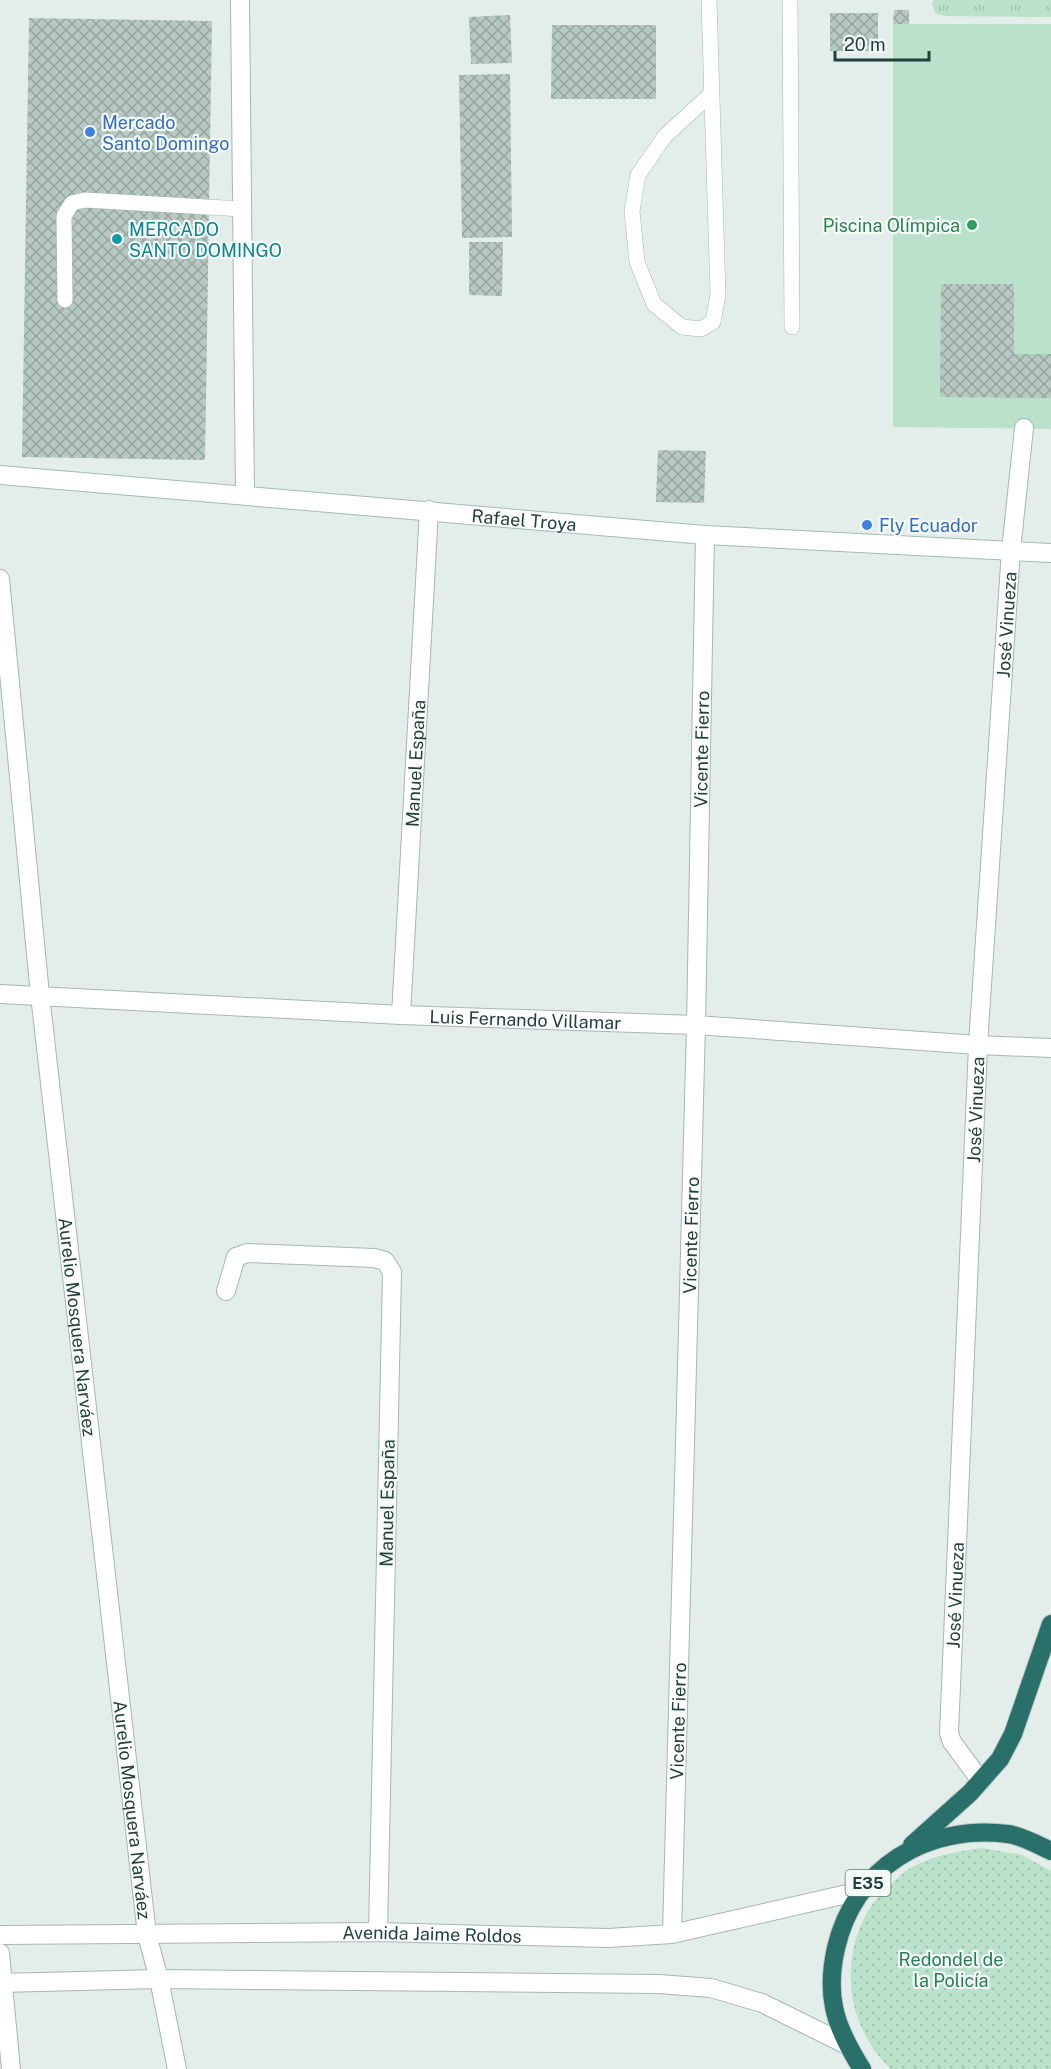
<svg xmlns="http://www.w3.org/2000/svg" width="1051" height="2069" font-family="'Public Sans',sans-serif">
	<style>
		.grass { fill: url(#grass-tufts) }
		.park { fill: url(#park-dots) }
		.pitch { fill: #bae1c9 }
		.building { fill: url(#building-cross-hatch) }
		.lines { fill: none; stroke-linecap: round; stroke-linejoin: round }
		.lane-casing { stroke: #a5b7b3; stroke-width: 16 }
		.street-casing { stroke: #a5b7b3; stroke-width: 20 }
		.secondary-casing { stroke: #a0bbb5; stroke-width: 20 }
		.highway-casing { stroke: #c1cac9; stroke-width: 20 }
		.lane { stroke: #fff; stroke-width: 15 }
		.street { stroke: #fff; stroke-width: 18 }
		.secondary { stroke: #fff; stroke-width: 18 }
		.highway { stroke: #29706b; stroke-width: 18 }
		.shop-dot { fill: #3f7fe0; stroke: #f4faf8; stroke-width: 2 }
		.leisure-dot { fill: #2e9e5b; stroke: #f4faf8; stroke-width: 2 }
		.culture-dot { fill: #0f9aa8; stroke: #f4faf8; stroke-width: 2 }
		.labels { text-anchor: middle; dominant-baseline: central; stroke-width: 4.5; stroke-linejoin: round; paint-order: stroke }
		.shield { fill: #f4faf8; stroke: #607875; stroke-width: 1.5 }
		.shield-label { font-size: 16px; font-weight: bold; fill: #20413d }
		.shop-label { font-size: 18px; fill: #366cbe; stroke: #f4faf8; text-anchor: start }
		.leisure-label { font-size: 18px; fill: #27864d; stroke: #f4faf8; text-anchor: end }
		.culture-label { font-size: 18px; fill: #0d838f; stroke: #f4faf8; text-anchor: start }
		.street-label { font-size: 18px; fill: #20413d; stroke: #f4faf8 }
		.park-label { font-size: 18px; fill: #267c53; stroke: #f4faf8 }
	</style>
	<defs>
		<pattern id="grass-tufts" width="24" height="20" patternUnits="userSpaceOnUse" patternTransform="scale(1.5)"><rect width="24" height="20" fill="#bae1c9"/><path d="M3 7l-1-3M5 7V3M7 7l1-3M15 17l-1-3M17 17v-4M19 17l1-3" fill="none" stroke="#a0c2ae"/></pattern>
		<pattern id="park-dots" width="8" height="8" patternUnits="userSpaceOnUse" patternTransform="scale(1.5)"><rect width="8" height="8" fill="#bae1c9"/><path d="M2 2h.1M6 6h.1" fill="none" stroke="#a0c2ae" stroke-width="1.8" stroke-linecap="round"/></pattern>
		<pattern id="building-cross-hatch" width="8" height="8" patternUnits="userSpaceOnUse" patternTransform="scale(1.5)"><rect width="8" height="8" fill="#b8c9c4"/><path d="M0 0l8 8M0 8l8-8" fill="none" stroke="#95a5a0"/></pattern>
	</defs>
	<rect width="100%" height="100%" fill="#e3eeea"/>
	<path class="grass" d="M934 0H1051V17L945 16 935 13 932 3Z"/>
	<path class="park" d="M982 1848 1022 1855 1051 1871V2069H891C845 2026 837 1954 874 1902 878 1896 885 1891 890 1885 895 1881 899 1876 903 1873 927 1856 954 1852 982 1848Z"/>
	<path class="pitch" d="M893 24H1051V429L893 427Z"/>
	<path class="building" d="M894 10H909V24H893Z
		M830 13H878V51H830Z
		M510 15 512 63 471 64 469 17Z
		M29 18 212 21 205 460 22 457Z
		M552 25H656V99H551Z
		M510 74 512 237 462 238 459 75Z
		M469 242H503L502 296 469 295Z
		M941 284H1014V354H1051V398L940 397Z
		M658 450 706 451 704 503 656 502Z"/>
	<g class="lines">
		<g class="lane-casing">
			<path id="lane" d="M709 0 718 295 713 322 701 329 682 327 654 304 637 262 632 211 638 175 665 136 712 93
				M790 0 792 327
				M65 300 64 216 72 203 85 200 242 209"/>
		</g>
		<g class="street-casing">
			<g id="street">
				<path d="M240 0 245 495"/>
				<path id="s1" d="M0 579 40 995 147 1935 159 1979 177 2069"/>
				<path id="s2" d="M0 994 401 1015 696 1025 978 1045 1051 1048"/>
				<path id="s3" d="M401 1015 429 510"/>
				<path d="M226 1291 236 1257 247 1253 374 1258 385 1261 392 1272 378 1932"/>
				<path id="s4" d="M981 1781 952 1742 949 1733 978 1045 1011 550 1024 428"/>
				<path id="s5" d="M672 1934 696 1025 705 535"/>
				<path id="s6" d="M0 1935 378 1932 608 1938 672 1934 860 1891"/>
				<path d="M0 1953 11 2069"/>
				<path d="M0 1983 159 1979 659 1984 711 1988 762 2003 847 2045"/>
			</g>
		</g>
		<g class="secondary-casing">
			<g id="secondary">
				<path id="s7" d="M0 475 705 535 1051 553"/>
			</g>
		</g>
		<g class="highway-casing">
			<path id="highway" d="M912 1845 970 1793 1000 1759 1013 1734 1051 1624
				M862 2069C850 2050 838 2029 834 2007 830 1988 832 1966 836 1948 855 1867 927 1824 1008 1834 1022 1836 1038 1845 1051 1851"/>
		</g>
		<use href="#lane" class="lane"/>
		<use href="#street" class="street"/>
		<use href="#secondary" class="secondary"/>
		<use href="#highway" class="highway"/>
	</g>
	<g class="shop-dot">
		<circle cx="90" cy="132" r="6"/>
		<circle cx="867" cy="525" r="6"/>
	</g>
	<circle class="leisure-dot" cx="972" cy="225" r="6"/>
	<circle class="culture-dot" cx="117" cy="239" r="6"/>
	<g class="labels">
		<rect class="shield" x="845.5" y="1870" width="45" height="26" rx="4.5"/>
		<g class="shield-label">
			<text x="868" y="1883">E35</text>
		</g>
		<g class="shop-label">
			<text x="102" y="122">Mercado<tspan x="102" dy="21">Santo Domingo</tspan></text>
			<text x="879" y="525">Fly Ecuador</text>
		</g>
		<g class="leisure-label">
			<text x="960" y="225">Piscina Olímpica</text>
		</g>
		<g class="culture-label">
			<text x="129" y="229">MERCADO<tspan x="129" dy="21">SANTO DOMINGO</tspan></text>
		</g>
		<g class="street-label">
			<text stroke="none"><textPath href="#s7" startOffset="526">Rafael Troya</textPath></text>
			<text stroke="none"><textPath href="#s4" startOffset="1168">José Vinueza</textPath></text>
			<text stroke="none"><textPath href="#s5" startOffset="1185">Vicente Fierro</textPath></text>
			<text stroke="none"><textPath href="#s3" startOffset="252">Manuel España</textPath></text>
			<text stroke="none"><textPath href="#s2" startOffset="526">Luis Fernando Villamar</textPath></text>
			<text stroke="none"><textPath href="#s4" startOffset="682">José Vinueza</textPath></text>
			<text stroke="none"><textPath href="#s5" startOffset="699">Vicente Fierro</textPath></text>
			<text stroke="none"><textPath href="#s1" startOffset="752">Aurelio Mosquera Narváez</textPath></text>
			<text transform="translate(387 1503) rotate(-89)">Manuel España</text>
			<text stroke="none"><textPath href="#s4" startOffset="196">José Vinueza</textPath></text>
			<text stroke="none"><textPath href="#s5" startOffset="213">Vicente Fierro</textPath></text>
			<text stroke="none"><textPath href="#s1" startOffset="1238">Aurelio Mosquera Narváez</textPath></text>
			<text stroke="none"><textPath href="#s6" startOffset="432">Avenida Jaime Roldos</textPath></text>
		</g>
		<g class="park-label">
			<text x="951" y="1959">Redondel de<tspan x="951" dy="21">la Policía</tspan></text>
		</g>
	</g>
	<path d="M835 51v9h94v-9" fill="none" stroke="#20413d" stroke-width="3"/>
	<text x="844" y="51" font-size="18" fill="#20413d" stroke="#f4faf8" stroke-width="4.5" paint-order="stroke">20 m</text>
</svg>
